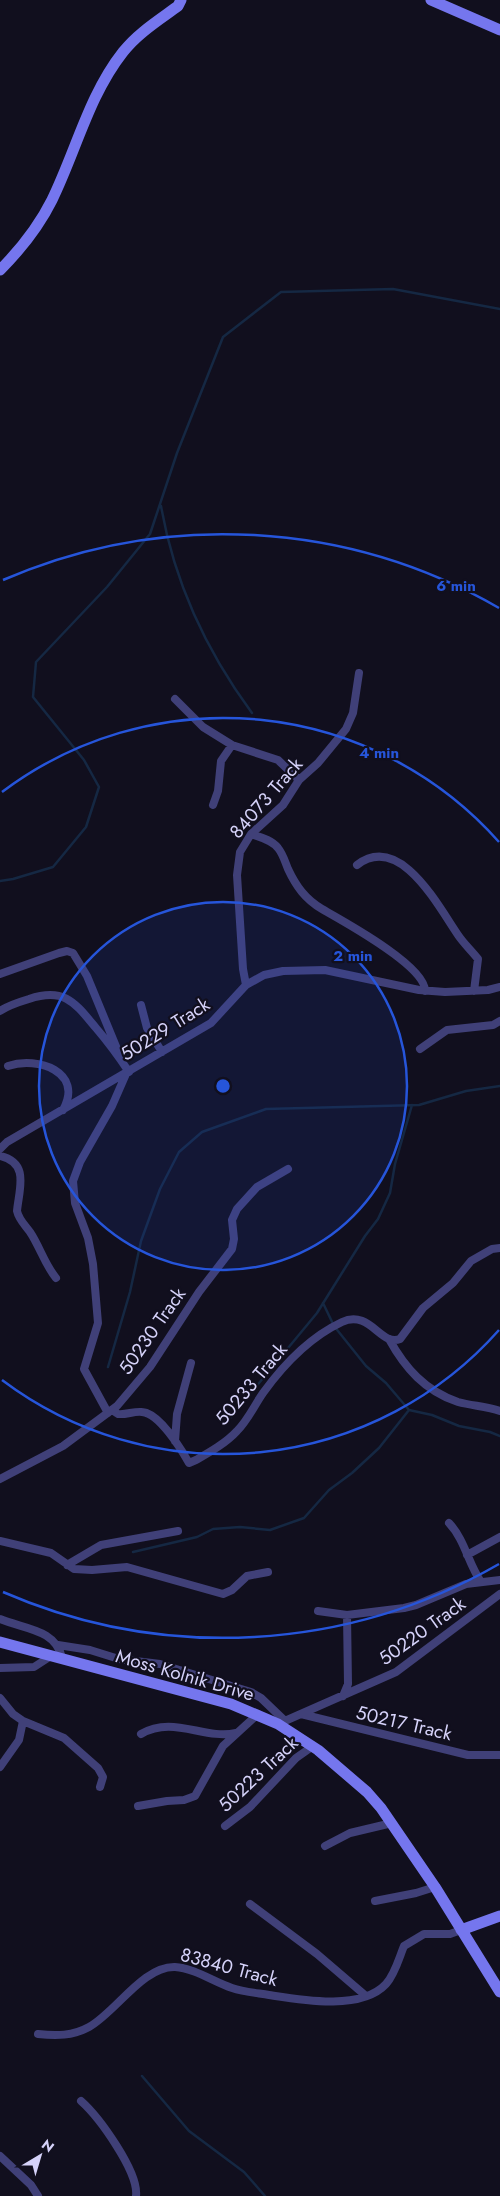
<svg xmlns="http://www.w3.org/2000/svg" width="500" height="2196" font-family="Jost,sans-serif">
	<style>
		.lines { fill: none; stroke-linecap: round; stroke-linejoin: round }
		.stream { stroke: #152843; stroke-width: 2.5 }
		.street { stroke: #404078; stroke-width: 8 }
		.secondary { stroke: #7576ee; stroke-width: 11 }
		.ring { fill: none; stroke: #2655da; stroke-width: 2.5 }
		.labels { text-anchor: middle; dominant-baseline: central; stroke-width: 4.5; stroke-linejoin: round; paint-order: stroke }
		.street-label { font-size: 19px; fill: #d5d2f9; stroke: #110f1e }
		.centre { fill: #2655da; stroke: #110f1e; stroke-width: 2.5 }
		.ring-label { font-size: 15px; text-anchor: middle; font-weight: bold; fill: #2655da; stroke: #110f1e; stroke-width: 4.5; stroke-linejoin: round; paint-order: stroke }
	</style>
	<rect width="100%" height="100%" fill="#110f1e"/>
	<g class="lines">
		<path class="stream" d="M161 506C174 581 207 652 252 713
			M0 881 13 879 53 867 86 827 99 787 84 760 33 697 36 662 107 587 150 534 177 453 223 337 281 292 393 289 500 309
			M323 1303 334 1326 366 1366 386 1383 409 1410 432 1415 459 1426 490 1432 500 1436
			M108 1367 130 1292 141 1241 160 1189 179 1152 202 1132 266 1109 419 1105 466 1091 500 1086
			M226 1423 317 1313 365 1236 378 1219 390 1193 395 1164 412 1105
			M133 1552 197 1537 213 1529 240 1527 270 1530 304 1518 329 1490 352 1473 379 1448 409 1410
			M142 2076 189 2131 244 2172 265 2196"/>
		<path class="street" d="M175 699 203 727 232 745 278 760 299 780
			M213 805 218 791 221 761 232 745
			M251 834C260 837 272 840 278 848 283 854 285 862 288 869 296 886 305 899 322 909 343 921 426 966 425 991
			M357 865C400 832 438 906 458 935 464 944 472 951 478 959L474 991
			M0 974 59 953 67 951 73 953 87 976 122 1061
			M246 985 243 969 237 875 240 852 251 834 283 805 299 780 318 763 346 729 353 713 359 673
			M141 1005 147 1028 162 1052
			M0 1011C9 1005 19 1002 29 999 65 987 75 1003 96 1028 108 1042 119 1057 129 1072
			M420 1049 447 1030 493 1025 500 1021
			M8 1066C38 1056 84 1072 63 1110
			M0 1149 7 1142 211 1023 246 985 264 975 283 971 325 970 419 990 445 992 488 990 500 987
			M0 1156C30 1163 19 1189 17 1211 19 1220 25 1225 30 1232 40 1247 44 1263 56 1278
			M389 1339C405 1368 425 1391 458 1402 472 1406 487 1406 500 1411
			M112 1410 118 1414C126 1415 134 1411 142 1412 159 1413 181 1449 189 1463L196 1460C210 1452 226 1443 237 1431 248 1420 254 1406 263 1393 284 1364 310 1337 342 1322 370 1309 381 1347 400 1339L423 1308 453 1283 471 1261 492 1249 500 1248
			M108 1413 84 1369 98 1323 93 1264 88 1238 75 1203 73 1181 80 1162 112 1106 126 1074
			M175 1441 177 1414 191 1363
			M0 1479 63 1446 117 1406 150 1367 199 1292 232 1249 234 1239 232 1220 237 1209 257 1187 288 1169
			M449 1523C465 1540 468 1563 481 1582
			M0 1541 51 1553 74 1569 92 1570 127 1567 223 1594 232 1590 247 1576 268 1572
			M467 1555 500 1537
			M67 1565 101 1545 178 1531
			M318 1611 347 1615 404 1608 416 1605 466 1584 500 1580
			M0 1619C24 1629 56 1629 62 1658
			M58 1645 90 1650 119 1659 160 1664 251 1692 261 1698 285 1721
			M0 1668 34 1667 51 1656
			M343 1696 348 1684 347 1615
			M0 1698 13 1714 23 1721 64 1738 98 1768 103 1777 100 1787
			M301 1714 468 1755H500
			M278 1724 396 1672 500 1594
			M141 1734C173 1715 204 1740 236 1733
			M0 1767 19 1740 23 1721
			M138 1806 167 1801 184 1800 195 1796 223 1746 258 1714
			M225 1826 250 1807 296 1758 313 1746
			M325 1846 350 1833 392 1823
			M375 1901 416 1893 435 1887
			M250 1904 317 1954 366 1996
			M38 2034C56 2036 73 2036 89 2027 116 2012 143 1966 175 1967 194 1968 214 1982 232 1988 244 1992 257 1993 269 1995 301 2000 361 2011 386 1984 395 1974 399 1958 404 1946L424 1934H450L461 1930
			M81 2101C99 2117 139 2172 136 2196
			M0 2156 31 2185 38 2196"/>
		<path class="secondary" d="M431 0 500 30
			M0 270C21 249 39 226 52 200 76 151 89 95 123 52 138 33 159 20 178 6L181 0
			M0 1642 231 1704 278 1724 318 1750 367 1792 381 1808 435 1887 500 1992
			M461 1930 500 1916"/>
	</g>
	<circle cx="223" cy="1086" r="184" fill="#2655da" fill-opacity=".12"/>
	<g class="ring">
		<circle cx="223" cy="1086" r="184"/>
		<path d="M499 1330A368 368 0 0 1 2 1380M2 792A368 368 0 0 1 499 842"/>
		<path d="M499 1564A552 552 0 0 1 3 1592M3 580A552 552 0 0 1 499 608"/>
	</g>
	<g class="labels">
		<g class="street-label">
			<text transform="translate(266 798) rotate(-49)">84073 Track</text>
			<text transform="translate(165 1029) rotate(-32)">50229 Track</text>
			<text transform="translate(152 1331) rotate(-55)">50230 Track</text>
			<text transform="translate(251 1384) rotate(-50)">50233 Track</text>
			<text transform="translate(422 1631) rotate(-36)">50220 Track</text>
			<text transform="translate(185 1675) rotate(16)">Moss Kolnik Drive</text>
			<text transform="translate(404 1723) rotate(13)">50217 Track</text>
			<text transform="translate(258 1774) rotate(-43)">50223 Track</text>
			<text transform="translate(229 1967) rotate(15)">83840 Track</text>
		</g>
	</g>
	<circle cx="223" cy="1086" r="8" class="centre"/>
	<g class="ring-label">
		<text x="456" y="591">6 min</text>
		<text x="379" y="758">4 min</text>
		<text x="353" y="961">2 min</text>
	</g>
	<g transform="translate(40 2156) rotate(38)" stroke="#110f1e" stroke-width="4" paint-order="stroke">
	<path d="M0-4L9 19L0 12L-9 19Z" fill="#d5d2f9"/>
	<text y="-8" font-size="14" font-weight="bold" text-anchor="middle" fill="#d5d2f9">N</text>
	</g>
</svg>
